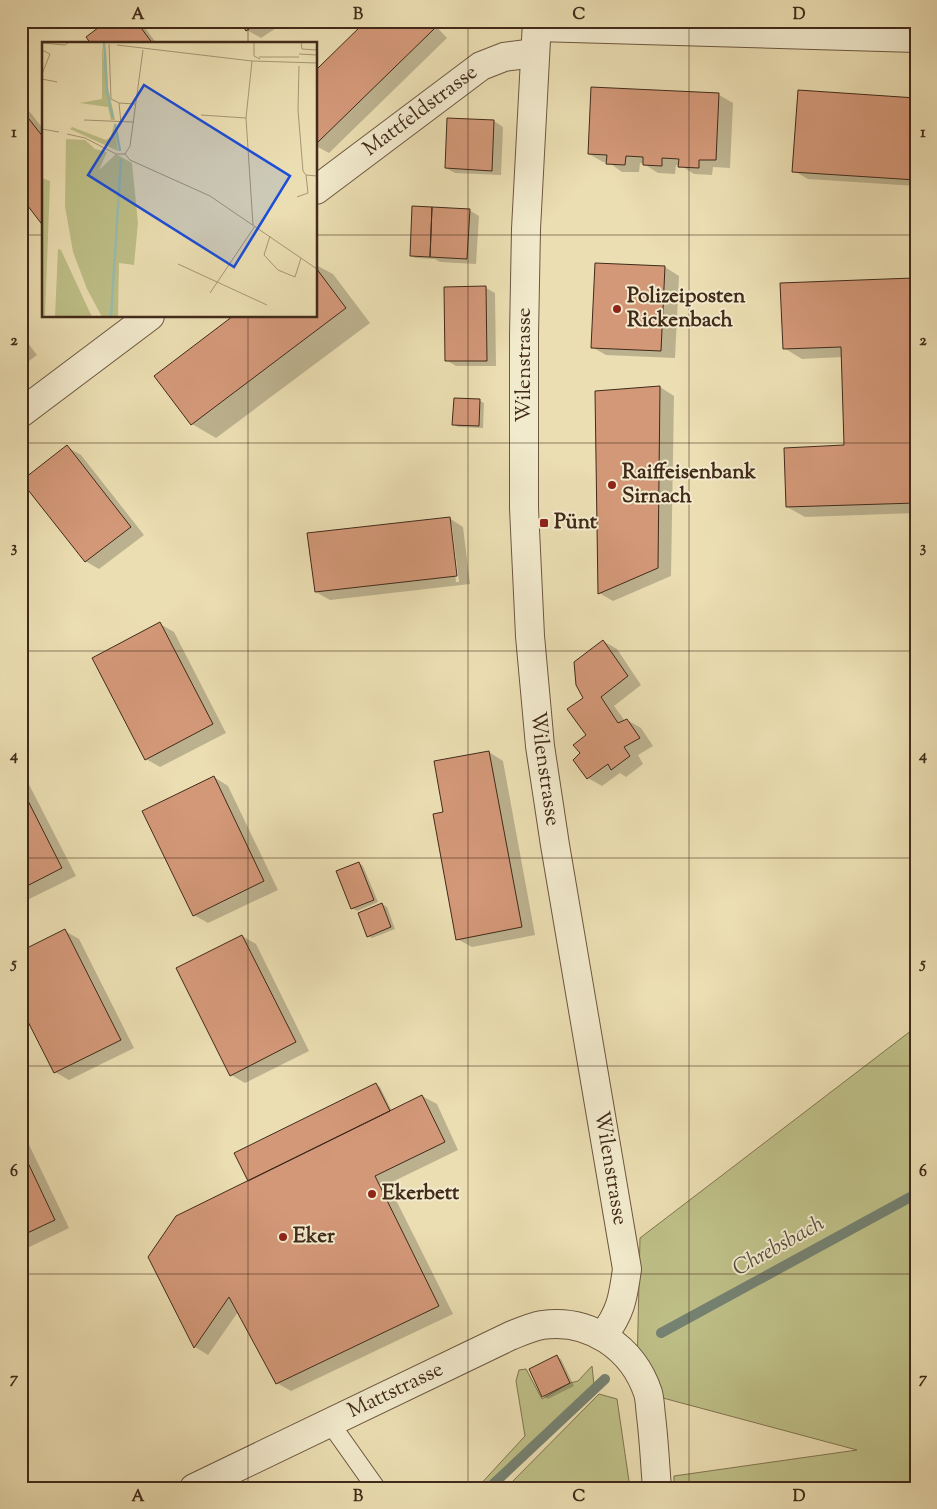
<svg xmlns="http://www.w3.org/2000/svg" width="937" height="1509" font-family="'Sorts Mill Goudy',serif">
	<style>
		.green { fill: #bebf87; stroke: #807450 }
		.shadow { fill: #0003; fill-rule: evenodd }
		.lines { fill: none; stroke-linecap: round; stroke-linejoin: round }
		.stream { stroke: #758272; stroke-width: 10 }
		.building { fill: #d39878; stroke: #412a1a }
		.service-casing { stroke: #6c5740; stroke-width: 20 }
		.minor-casing { stroke: #6c5740; stroke-width: 30 }
		.tertiary-casing { stroke: #6c5740; stroke-width: 30 }
		.service { stroke: #f2eacd; stroke-width: 18 }
		.minor { stroke: #f2eacd; stroke-width: 28 }
		.tertiary { stroke: #f2eacd; stroke-width: 28 }
		.grid { fill: none; stroke: #412a1a; stroke-width: 1; stroke-opacity: 0.55 }
		.poi-dot { fill: #8f2418; stroke: #f2eacd; stroke-width: 2 }
		.labels { text-anchor: middle; dominant-baseline: central; stroke-width: 4; stroke-linejoin: round; paint-order: stroke }
		.street-label { font-size: 21px; fill: #412a1a; stroke: #f2eacd }
		.poi-label { font-size: 21px; font-weight: bold; fill: #412a1a; stroke: #f2eacd; text-anchor: start }
		.water-label { font-size: 22px; font-style: italic; fill: #574e3f; stroke: #f2eacd }
		.inset-river { fill: none; stroke: #98bcad; stroke-width: 2.5 }
		.inset-road { fill: none; stroke: #a79675; stroke-width: 1 }
		.view { fill: #1d4ed8; fill-opacity: 0.15; stroke: #1d4ed8; stroke-width: 2.5 }
		.inset-edge { fill: none; stroke: #412a1a; stroke-width: 2.5 }
		.neatline { fill: none; stroke: #412a1a; stroke-width: 2 }
		.grid-label { font-size: 16px; text-anchor: middle; font-weight: bold; fill: #412a1a }
	</style>
	<rect width="100%" height="100%" fill="#ebdeb2"/>
	<filter id="stains"><feTurbulence type="fractalNoise" baseFrequency=".004" numOctaves="4"/><feColorMatrix values="0 0 0 0 .2 0 0 0 0 .09 0 0 0 0 .02 0 0 0 .5 -.17"/></filter>
	<radialGradient id="worn" r=".72"><stop offset=".6" stop-color="#630" stop-opacity="0"/><stop offset="1" stop-color="#630" stop-opacity=".3"/></radialGradient>
	<path class="green" d="M916 1027V1488H674V1476L857 1450 648 1394 637 1370 640 1238Z
		M592 1366 594 1385 491 1488H477L525 1436 516 1381 519 1370 526 1369 542 1399 570 1383 578 1381Z
		M599 1394 617 1399 630 1488H506Z"/>
	<path class="shadow" d="M109 21H140L157 44H92Z
		M241 21H287L261 38 247 30Z
		M367 21H431L447 38 329 153 316 146V71Z
		M719 95 733 103 730 168 713 167 712 175 694 174 680 165H676L675 174 658 173 644 164 640 163 639 172H622L608 162H603L589 154Z
		M916 99V186L808 179 794 171Z
		M21 104 26 107 44 130V225L21 195Z
		M494 121 503 127 501 175 455 173 446 168Z
		M469 210 479 216 476 264 440 262 435 259 415 258 411 255Z
		M316 265 333 274 370 323 216 438 192 424 316 316Z
		M665 267 679 276 675 358 606 355 592 347Z
		M913 279 916 281V513L805 517 787 507 845 447 842 357 802 359 784 348Z
		M486 288 495 293 496 366H456L446 360Z
		M21 334 37 355 21 367Z
		M660 387 674 396 671 576 613 601 599 593Z
		M480 401 484 403 483 428 458 427 453 424Z
		M67 447 81 455 144 535 99 569 85 561Z
		M449 518 463 527 470 584 330 600 316 592ZM449 526H452L459 582H456Z
		M160 624 174 632 226 733 160 767 146 759Z
		M603 641 617 649 641 685 614 706 625 721 627 720 641 728 653 746 638 755 643 764 626 777 620 773 602 786 588 778 582 753 588 736 585 698Z
		M489 752 503 761 535 935 472 947 457 939 445 813Z
		M21 769 76 876 21 903Z
		M214 777 228 786 278 890 208 923 194 915Z
		M359 863 363 866 378 902 357 911 352 908Z
		M382 904 387 907 395 929 372 938 368 936Z
		M65 931 79 939 134 1048 69 1080 55 1072Z
		M242 936 256 944 309 1051 245 1083 231 1075Z
		M376 1085 380 1087 392 1111 422 1096 437 1104 458 1150 388 1184 453 1314 291 1391 277 1383 238 1312 208 1355 195 1347 149 1257Z
		M21 1128 69 1228 21 1251Z
		M557 1357 561 1359 574 1386 548 1399 543 1396Z"/>
	<g class="lines">
		<path class="stream" d="M661 1333 916 1194
			M489 1488 605 1379"/>
	</g>
	<path class="building" d="M107 21H136L153 44H91L86 37Z
		M240 21H261L246 31Z
		M366 21H427L434 29 316 144V70Z
		M591 87 719 93 716 160H699V168L678 167 679 159 662 158V166L643 165V157L626 156 625 165 606 164 607 155 588 154Z
		M798 90 916 98V180L792 172Z
		M21 109 44 138V227L21 197Z
		M447 118 494 120 492 171 445 168Z
		M412 206 432 207 430 257 410 256Z
		M432 207 470 209 467 259 430 257Z
		M595 263 665 266 661 351 591 348Z
		M316 268 346 308 191 425 154 376 233 316H316Z
		M913 278 916 342V503L786 507 784 448 844 445 841 347 783 349 780 283Z
		M486 286 487 361H445L444 287Z
		M660 386 658 568 598 594 595 391Z
		M454 398 480 399 479 426 452 425Z
		M67 445 131 527 85 562 21 481Z
		M450 517 457 576 315 592 307 533Z
		M160 622 213 724 145 760 92 658Z
		M603 640 628 676 601 697 618 723 627 719 640 738 624 747 630 756 611 770 608 764 587 779 573 760 580 753 573 745 586 735 567 709 583 698 576 685 574 662Z
		M489 751 522 927 456 940 433 814 443 812 434 761Z
		M214 776 264 881 193 916 142 811Z
		M21 787 62 868 21 889Z
		M359 862 374 900 351 909 336 871Z
		M382 903 391 927 367 937 358 913Z
		M65 929 121 1040 54 1073 21 1008V951Z
		M242 935 296 1042 230 1076 176 968Z
		M376 1083 390 1111 248 1181 234 1153Z
		M422 1095 445 1142 375 1176 439 1306 276 1384 229 1297 194 1348 148 1257 176 1216Z
		M21 1148 55 1220 21 1236Z
		M557 1355 570 1383 542 1397 529 1369Z"/>
	<g class="lines">
		<g class="service-casing">
			<path id="service" d="M330 1423 376 1488"/>
		</g>
		<g class="minor-casing">
			<g id="minor">
				<path d="M537 27 916 38"/>
				<path id="s1" d="M316 190 481 66 504 57 535 53"/>
				<path d="M21 413 150 316"/>
			</g>
		</g>
		<g class="tertiary-casing">
			<g id="tertiary">
				<path id="s2" d="M537 21 526 229 524 335V508L530 636 540 746 555 845 627 1269C623 1298 621 1312 603 1336"/>
				<path id="s3" d="M194 1488 510 1336C520 1332 531 1327 542 1325 590 1318 633 1348 648 1393 650 1400 650 1408 651 1416 654 1440 655 1464 657 1488"/>
			</g>
		</g>
		<use href="#service" class="service"/>
		<use href="#minor" class="minor"/>
		<use href="#tertiary" class="tertiary"/>
	</g>
	<path class="grid" d="M248 21V44M468 21V1488M689 21V1488M21 235H44M316 235H916M248 316V1488M21 443H916M21 651H916M21 858H916M21 1066H916M21 1274H916"/>
	<g class="poi-dot">
		<circle cx="617" cy="309" r="5"/>
		<circle cx="612" cy="485" r="5"/>
		<rect x="539" y="518" width="10" height="10" rx="2.5"/>
		<circle cx="372" cy="1194" r="5"/>
		<circle cx="283" cy="1237" r="5"/>
	</g>
	<g class="labels">
		<g class="street-label">
			<text stroke="none"><textPath href="#s1" startOffset="131">Mattfeldstrasse</textPath></text>
			<text transform="translate(525 365) rotate(-90)">Wilenstrasse</text>
			<text stroke="none"><textPath href="#s2" startOffset="749">Wilenstrasse</textPath></text>
			<text stroke="none"><textPath href="#s2" startOffset="1154">Wilenstrasse</textPath></text>
			<text stroke="none"><textPath href="#s3" startOffset="224">Mattstrasse</textPath></text>
		</g>
		<g class="poi-label">
			<text x="627" y="297">Polizeiposten<tspan x="627" dy="24">Rickenbach</tspan></text>
			<text x="622" y="473">Raiffeisenbank<tspan x="622" dy="24">Sirnach</tspan></text>
			<text x="554" y="523">Pünt</text>
			<text x="382" y="1194">Ekerbett</text>
			<text x="293" y="1237">Eker</text>
		</g>
		<g class="water-label">
			<text transform="translate(779 1247) rotate(-29)">Chrebsbach</text>
		</g>
	</g>
	<g transform="translate(42 42)">
		<rect width="275" height="275" fill="#ebdeb2"/>
		<path d="M60 3 62 20 64 4 66 46 73 78H69L66 65 38 61 60 57ZM72 83 76 109 28 87 30 85 64 98 69 95ZM24 97 43 98 53 107 65 110 57 128 74 112 90 121 96 181 92 223 77 221 76 275H60L45 247 31 210 23 164ZM0 136 8 139 3 275H0ZM16 207 19 208 50 275H13Z" fill="#bebf87"/>
		<path class="inset-river" d="M62 0 65 49 71 76M73 82 78 109M69 275 79 117"/>
		<path class="inset-road" d="M212 0V14L218 17M259 0 260 7 275 8M0 1 23 3 27 0M67 2 69 57 77 61 93 62M75 3 210 19 275 21M0 8 8 12 0 32M257 12 275 13M217 15H257M210 19 204 76 211 183M257 24 256 68 261 129 264 133 275 134M0 37 15 40M77 61 79 81M159 73 204 76M42 78 91 80M0 87 17 90M25 92 43 96 74 112H83M83 112 88 118 168 154 275 227M83 112 88 104 101 8M255 155 266 151 264 133M228 194 222 213 236 228 253 235 259 216M136 222 225 263M168 251 213 184"/>
		<path class="view" d="M102 43 248 134 192 225 46 133Z"/>
		<rect width="275" height="275" class="inset-edge"/>
	</g>
	<rect width="937" height="1509" fill="none" stroke="#ebdeb2" stroke-width="55"/>
	<rect x="28" y="28" width="882" height="1454" class="neatline"/>
	<g class="grid-label">
		<text x="138" y="19">A</text>
		<text x="358" y="19">B</text>
		<text x="579" y="19">C</text>
		<text x="799" y="19">D</text>
		<text x="14" y="137">1</text>
		<text x="923" y="137">1</text>
		<text x="14" y="345">2</text>
		<text x="923" y="345">2</text>
		<text x="14" y="552">3</text>
		<text x="923" y="552">3</text>
		<text x="14" y="760">4</text>
		<text x="923" y="760">4</text>
		<text x="14" y="968">5</text>
		<text x="923" y="968">5</text>
		<text x="14" y="1176">6</text>
		<text x="923" y="1176">6</text>
		<text x="14" y="1383">7</text>
		<text x="923" y="1383">7</text>
		<text x="138" y="1501">A</text>
		<text x="358" y="1501">B</text>
		<text x="579" y="1501">C</text>
		<text x="799" y="1501">D</text>
	</g>
	<rect width="100%" height="100%" filter="url(#stains)"/>
	<rect width="100%" height="100%" fill="url(#worn)"/>
</svg>
